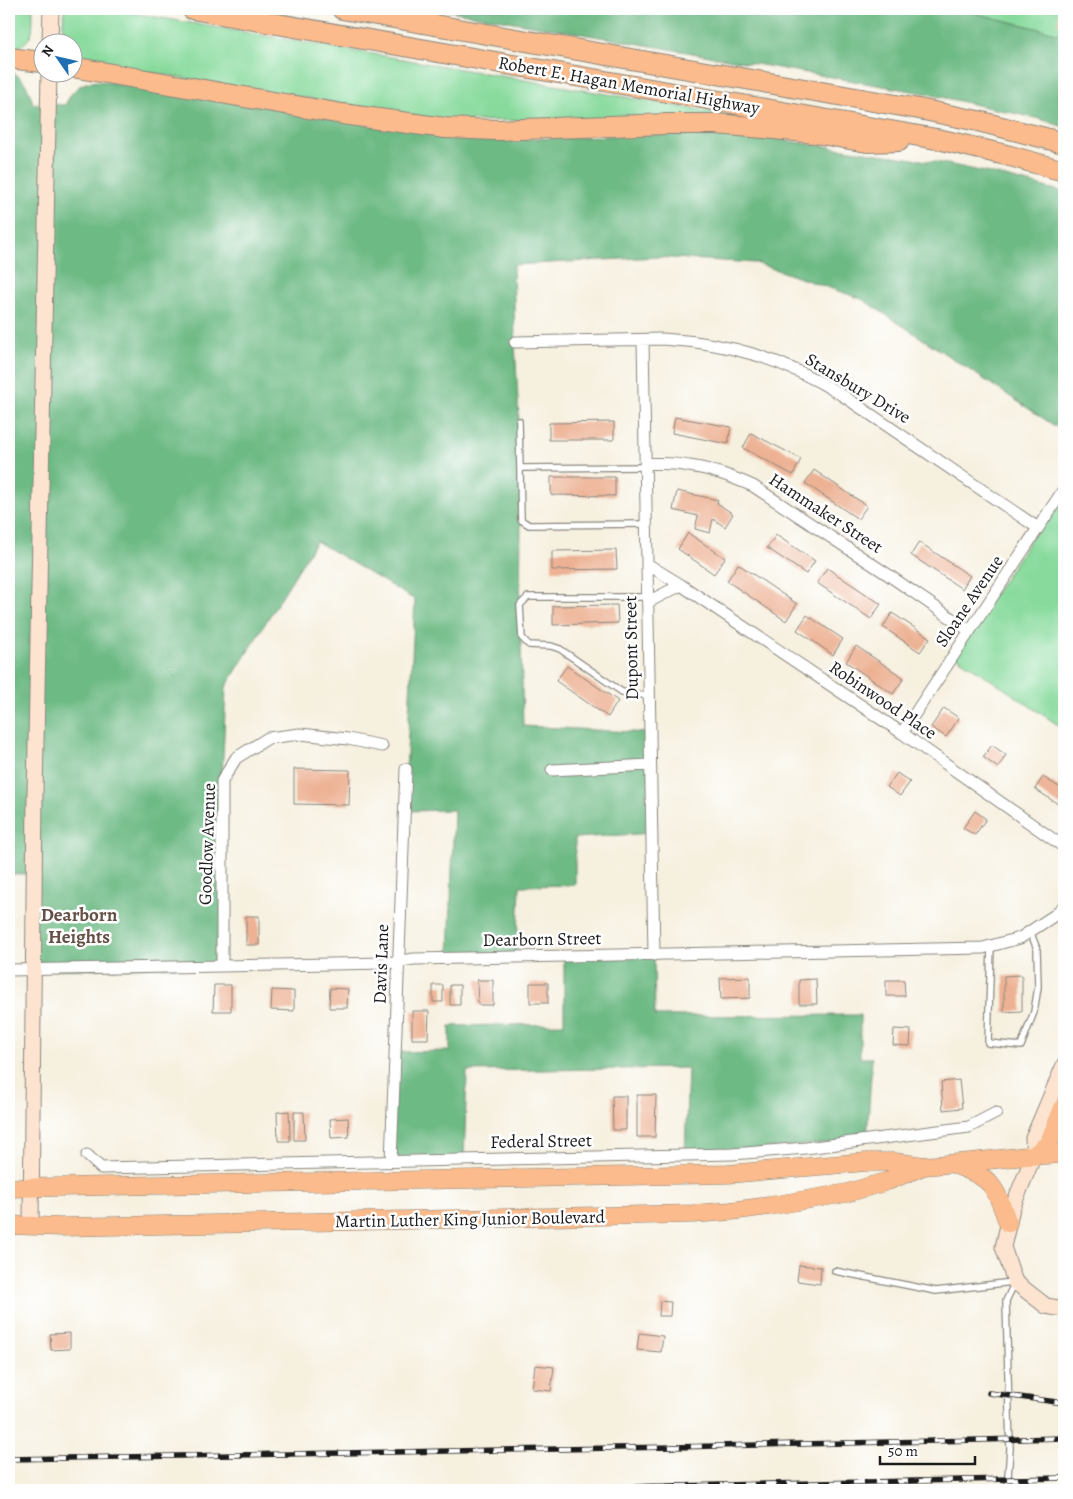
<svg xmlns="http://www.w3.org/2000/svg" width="1073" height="1499" font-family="Alegreya,serif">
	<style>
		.green { fill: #87da9c; stroke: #527b5c }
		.forest { fill: #6dba84; stroke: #446b50 }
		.building { fill: #edb193 }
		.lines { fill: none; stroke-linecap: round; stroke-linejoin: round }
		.lane-casing { stroke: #89867e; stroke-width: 8 }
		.street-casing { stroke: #89867e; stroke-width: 13 }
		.secondary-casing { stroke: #89867e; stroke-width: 17 }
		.primary-casing { stroke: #89867e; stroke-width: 19 }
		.highway-casing { stroke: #89867e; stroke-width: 22 }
		.lane { stroke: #fff; stroke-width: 5.5 }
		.street { stroke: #fff; stroke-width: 11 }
		.secondary { stroke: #fde4d1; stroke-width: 15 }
		.primary { stroke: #fbbb8c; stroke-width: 18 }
		.highway { stroke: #fbbb8c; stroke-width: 20 }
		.rail-casing { stroke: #1c1c1c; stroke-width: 5.5 }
		.rail { stroke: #fff; stroke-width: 4; stroke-dasharray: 11; stroke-linecap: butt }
		.labels { text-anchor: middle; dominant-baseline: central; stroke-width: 5; stroke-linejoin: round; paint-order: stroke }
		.street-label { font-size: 18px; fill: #1c1c1c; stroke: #fff }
		.neighbourhood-label { font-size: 19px; font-weight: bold; fill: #655046; stroke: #fff }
	</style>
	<rect width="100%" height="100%" fill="#fff"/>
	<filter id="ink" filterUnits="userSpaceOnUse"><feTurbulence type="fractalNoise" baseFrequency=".02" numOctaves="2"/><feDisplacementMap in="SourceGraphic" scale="10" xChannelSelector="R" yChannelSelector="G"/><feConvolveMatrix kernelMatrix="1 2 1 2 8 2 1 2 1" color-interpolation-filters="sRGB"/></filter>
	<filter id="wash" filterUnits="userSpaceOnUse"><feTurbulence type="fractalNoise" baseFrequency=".0096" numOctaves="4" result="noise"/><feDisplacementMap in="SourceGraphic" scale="20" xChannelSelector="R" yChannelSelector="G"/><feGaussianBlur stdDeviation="1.12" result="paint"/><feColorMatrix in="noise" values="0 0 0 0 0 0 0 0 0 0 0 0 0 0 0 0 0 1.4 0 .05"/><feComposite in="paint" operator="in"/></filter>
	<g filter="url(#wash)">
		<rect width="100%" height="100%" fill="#f6f0df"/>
		<path class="green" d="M9 9H33C32 30 36 37 16 49H9Z
			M64 9H109L730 115 729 119 448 121 79 61 73 56 72 42H62Z
			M958 9H1064V35Z
			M1064 489V729L954 655Z"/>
		<path class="forest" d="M438 9H958L1064 35V127L1040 119 923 93Z
			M9 71C25 77 29 89 33 104L65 105C74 88 80 82 100 81L492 140 533 139 660 134 760 137 942 163 990 173 1064 192V432L862 299 756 263 656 257 513 265 515 342 519 421 521 520 520 605 523 726 650 733 652 833 575 838V885L520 886 517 957 449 959 454 810 404 811 415 600 316 541 226 687 222 781V966L34 970V874H9Z
			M654 955 655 1016 860 1015V1058H872L867 1140 685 1155 688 1068 467 1071 464 1160 391 1161 395 1052 450 1051V1026L564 1024V957Z"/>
		<g id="blocks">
			<path class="building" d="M1060 9H1064V26L1057 24Z
				M675 417 731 427 728 444 672 433Z
				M614 422V440H549V423Z
				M751 433 801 459 793 475 743 448Z
				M814 470 867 506 858 519 805 483Z
				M551 477H615V496L551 495Z
				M677 491 718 500 717 503 733 514 725 527 713 519 710 533 695 529 698 516 673 510Z
				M688 533 725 558 714 574 678 549Z
				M776 535 815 561 806 574 767 548Z
				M919 542 970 576 962 589 911 555Z
				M616 550 617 569 552 570V551Z
				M738 564 797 604 786 621 727 581Z
				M827 568 881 604 871 619 817 583Z
				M617 605 618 623 553 625V606Z
				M892 613 930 638 920 652 883 627Z
				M807 615 843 639 833 655 797 630Z
				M856 646 904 678 893 694 846 662Z
				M567 666 618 701 608 717 556 681Z
				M944 708 959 718 946 737 931 727Z
				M992 745 1006 755 998 768 983 757Z
				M294 769 350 770 349 805 294 804Z
				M897 773 910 782 900 796 887 787Z
				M1043 777 1064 790V808L1035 789Z
				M975 811 986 819 975 835 963 828Z
				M246 916H259V945H246Z
				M1022 975V1011L1004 1012V976Z
				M750 977V998L721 999 720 978Z
				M816 979 817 1004H799V980Z
				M477 980H493V1005H478Z
				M886 980H904L905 996H886Z
				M530 983H548V1003H530Z
				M214 985H231V1011H213Z
				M433 985H443V1002H433Z
				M450 985H460V1005H450Z
				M330 988 348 989 347 1008H329Z
				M272 990 294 991V1011L271 1010Z
				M412 1011H429L428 1039H412Z
				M894 1029 911 1030 910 1046 893 1045Z
				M959 1080 962 1108 943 1110 941 1082Z
				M637 1095H656L655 1137H637Z
				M612 1096H626V1130H613Z
				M289 1111 290 1141H278L277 1112Z
				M294 1112H304L305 1140H294Z
				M348 1118 349 1137 331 1138 330 1119Z
				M799 1265 821 1267 820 1284 797 1281Z
				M660 1301 671 1302 670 1316H659Z
				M70 1333V1349L51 1350 50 1334Z
				M639 1333 663 1336 661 1352 637 1350Z
				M535 1365 554 1367 551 1391 532 1389Z"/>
		</g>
	</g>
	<g filter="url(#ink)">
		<use href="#blocks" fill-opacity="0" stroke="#89867e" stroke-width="1"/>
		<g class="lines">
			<g class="lane-casing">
				<path id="lane" d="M519 421 521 520 529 525 647 524
					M520 468 646 467
					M648 597H528L520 605 522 638 529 645 551 646 560 649 622 692 649 696
					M991 946 988 1043 1021 1046 1034 1012 1038 987 1037 949 1030 931
					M835 1271 936 1291 1013 1282
					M1007 1490 1010 1449 1006 1301 1015 1282"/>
			</g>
			<g class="street-casing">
				<path id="street" d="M643 340 654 955
					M515 342 662 339C731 343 784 359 842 395L1038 528
					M646 463C660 464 675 463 689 466 712 469 732 477 753 486L887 574 970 631
					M647 564 681 585 902 733 1064 847
					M648 602 681 585
					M902 733 1064 489
					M552 770 650 765
					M222 966V781L236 758 268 738 300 734 348 739 382 746
					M9 970 387 963 414 959 983 948 1020 938 1055 915 1064 906
					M87 1155 101 1168 732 1154 806 1148 969 1127 996 1113
					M391 1161 406 769"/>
			</g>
			<g class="secondary-casing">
				<path id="secondary" d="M50 42 51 9
					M1064 1065 1033 1138 1034 1155 1012 1208 1003 1247 1015 1282 1046 1306 1064 1309
					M31 1225 35 794 49 72"/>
			</g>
			<g class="primary-casing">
				<path id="primary" d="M1034 1155 1049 1143 1064 1106
					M956 1165C967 1170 982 1174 990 1184 999 1194 1003 1210 1008 1223
					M9 1188 728 1174 866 1162H895L924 1166 970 1162 1026 1156 1064 1154
					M9 1225 62 1227 693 1214 731 1211 769 1206 847 1193 888 1181 924 1166"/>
			</g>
			<g class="highway-casing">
				<path id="highway" d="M192 9 942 140 1010 156 1064 171
					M342 9 919 109 978 121 1064 143
					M9 58 42 62
					M72 67 342 114 445 128 497 130 667 124H715L764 128 815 133 867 142 899 141"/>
			</g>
			<use href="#lane" class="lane"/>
			<use href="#street" class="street"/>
			<use href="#secondary" class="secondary"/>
			<use href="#primary" class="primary"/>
			<use href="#highway" class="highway"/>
			<g class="rail-casing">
				<path id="rail" d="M989 1393 1064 1403
					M9 1459 673 1447 1064 1438
					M479 1490 1064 1478"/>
			</g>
			<use href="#rail" class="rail"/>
		</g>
	</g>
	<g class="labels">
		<g class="street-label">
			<text transform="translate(629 85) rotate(10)">Robert E. Hagan Memorial Highway</text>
			<text transform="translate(858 388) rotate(31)">Stansbury Drive</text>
			<text transform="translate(826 513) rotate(33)">Hammaker Street</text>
			<text transform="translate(969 601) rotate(-56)">Sloane Avenue</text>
			<text transform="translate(631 648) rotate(-91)">Dupont Street</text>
			<text transform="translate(883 700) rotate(34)">Robinwood Place</text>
			<text transform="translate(207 844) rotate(-88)">Goodlow Avenue</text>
			<text transform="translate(542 939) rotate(-1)">Dearborn Street</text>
			<text transform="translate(381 964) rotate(-88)">Davis Lane</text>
			<text transform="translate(541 1141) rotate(-1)">Federal Street</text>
			<text transform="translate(470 1219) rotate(-1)">Martin Luther King Junior Boulevard</text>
		</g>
		<g class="neighbourhood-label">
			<text x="79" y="915">Dearborn<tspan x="79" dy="22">Heights</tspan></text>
		</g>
	</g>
	<rect width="1073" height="1499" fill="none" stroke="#fff" stroke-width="30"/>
	<g transform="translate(58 58) rotate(304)"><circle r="24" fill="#ffffff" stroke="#a4a4a4"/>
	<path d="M0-4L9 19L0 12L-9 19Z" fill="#1f6fb2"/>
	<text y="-8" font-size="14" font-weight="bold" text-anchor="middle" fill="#1c1c1c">N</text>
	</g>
	<path d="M880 1456v8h95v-8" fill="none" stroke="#1c1c1c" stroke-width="2.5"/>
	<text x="888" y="1456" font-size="15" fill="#1c1c1c" stroke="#ffffff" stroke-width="4" paint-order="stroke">50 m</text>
</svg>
